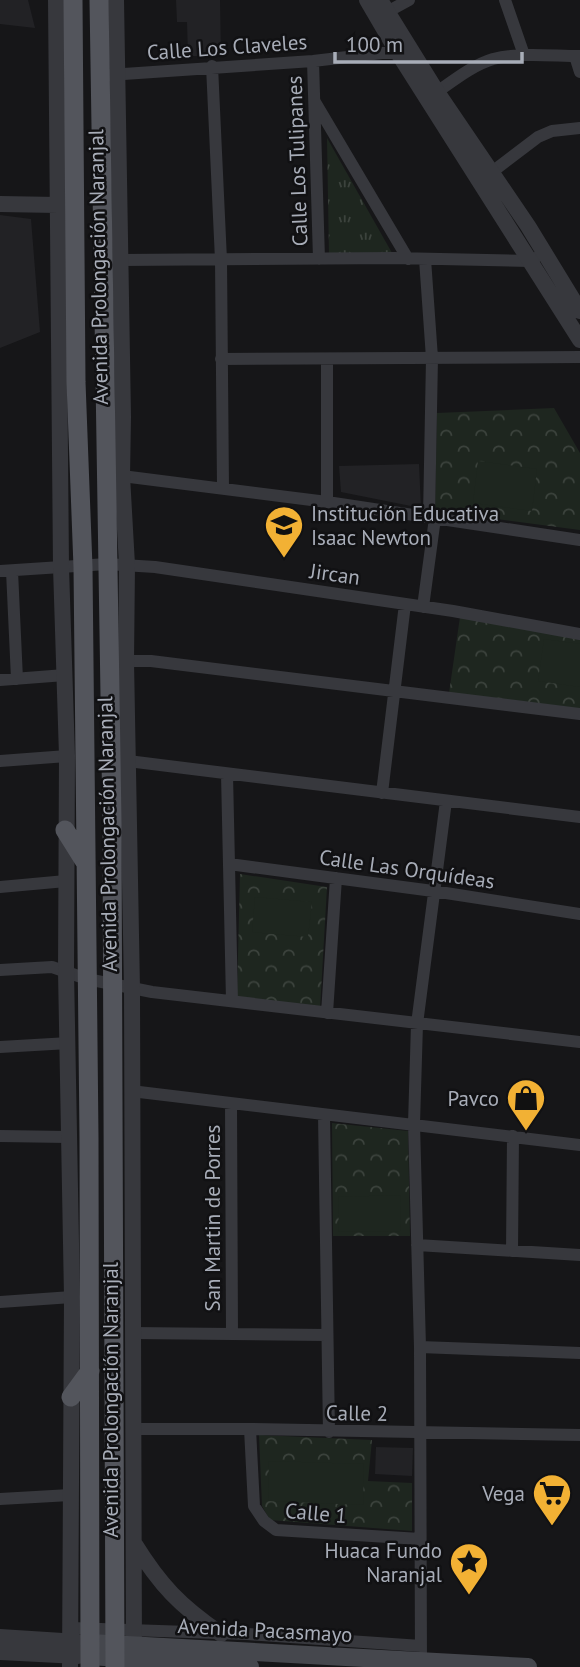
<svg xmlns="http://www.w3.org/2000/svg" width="580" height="1667" font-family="'PT Sans',sans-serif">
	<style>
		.built { fill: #222225 }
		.grass { fill: url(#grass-tufts) }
		.park { fill: url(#park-crowns) }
		.pitch { fill: #1e261f }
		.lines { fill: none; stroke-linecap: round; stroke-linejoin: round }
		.minor { stroke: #37383d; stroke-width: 12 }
		.tertiary { stroke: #37383d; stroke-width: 16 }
		.secondary { stroke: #45474d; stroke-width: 18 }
		.primary { stroke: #53555c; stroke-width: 19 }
		.labels { text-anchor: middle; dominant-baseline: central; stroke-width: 5; stroke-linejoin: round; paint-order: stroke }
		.street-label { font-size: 21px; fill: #a8adb8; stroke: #111113 }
		.poi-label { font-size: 21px; fill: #a8adb8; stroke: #111113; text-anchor: end }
	</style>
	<defs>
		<pattern id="grass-tufts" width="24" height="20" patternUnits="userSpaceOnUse" patternTransform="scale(1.75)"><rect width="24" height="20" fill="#1e261f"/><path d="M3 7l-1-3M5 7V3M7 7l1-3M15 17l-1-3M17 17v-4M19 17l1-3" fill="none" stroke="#3c433d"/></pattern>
		<pattern id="park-crowns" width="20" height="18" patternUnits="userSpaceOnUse" patternTransform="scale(1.75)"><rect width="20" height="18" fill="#1e261f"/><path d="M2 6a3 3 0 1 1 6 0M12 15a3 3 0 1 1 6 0" fill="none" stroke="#3c433d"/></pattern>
	</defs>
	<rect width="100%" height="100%" fill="#161618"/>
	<path class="built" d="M0 0H28L35 28 0 24Z
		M176 0H220L221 56H188L187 22H177Z
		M0 215 31 219 40 332 0 348Z
		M419 464 421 508 341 492 339 466Z
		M376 1447 413 1448 412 1476 375 1474Z"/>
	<path class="grass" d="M327 138 392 253 329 254Z"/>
	<path class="park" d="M554 408 580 453V530L435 511 437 413Z
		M460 617 580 638V709L449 693Z
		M240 874 327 887 320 1009 237 997Z
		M332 1123 408 1131 410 1236H333Z
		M259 1435 372 1440 368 1481 412 1483V1531L270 1520 262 1506Z"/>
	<path class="pitch" d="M478 461 537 469 532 511 473 503Z
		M544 639 580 644V687L538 681Z
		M255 897 312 902 308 937 252 932Z
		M400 1195 401 1231 339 1232 338 1197Z
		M269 1461 364 1464 363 1505 268 1501Z"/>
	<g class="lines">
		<path class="minor" d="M505 0 524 55
			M387 12 409 0
			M575 56 580 72
			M313 61 319 259
			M212 66 221 260 223 488
			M109 75 313 61 382 53H398
			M437 92C454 80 473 65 493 59 521 52 552 56 580 56
			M315 102 408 259
			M492 172 538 137 552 131 580 128
			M425 259 432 358 429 517
			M121 260 394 258 530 261 535 258
			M221 359 580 357
			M327 359V502
			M122 476 327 502 580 540
			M0 571 107 564 155 567 453 611 580 634
			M12 571 17 679
			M423 607 435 518
			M126 661H151L580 714
			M0 680 65 675
			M0 761 67 756
			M128 761 580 817
			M227 774 232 1001
			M382 793 405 604
			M229 864 433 891 580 914
			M0 887 66 881
			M0 970 52 967 87 979 152 992 580 1042
			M327 1013 336 878
			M0 1047 69 1043
			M131 1091 580 1145
			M231 1103 232 1333
			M324 1115 329 1432
			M0 1136 68 1137
			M417 1245 580 1255
			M512 1251 513 1136
			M0 1302 72 1297
			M132 1333 327 1335
			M420 1347 580 1353
			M133 1429H250L580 1435
			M250 1429 254 1506 264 1521 276 1530 420 1539
			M0 1499 70 1495
			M71 1628 247 1634 421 1646
			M421 1666 420 1347 414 1124 417 1024 446 801"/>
		<path class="tertiary" d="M56 0 61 567 67 756 66 971 72 1297 70 1667
			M116 0 123 417 122 476 127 565 126 661 132 989 134 1658
			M367 0 398 53 580 340
			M380 0 437 92 528 226 580 311
			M0 204 58 205
			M134 1543C160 1585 180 1606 221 1634
			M0 1637 78 1642
			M0 1652 78 1656"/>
		<path class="secondary" d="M90 1643 528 1667
			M90 1656 250 1667"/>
		<path class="primary" d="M73 0 76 382 83 567 89 1138 90 1667
			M99 0 112 822 115 1667
			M65 830 85 862
			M71 1397 90 1371"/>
	</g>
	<defs>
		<g id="school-pin" transform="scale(2.0125)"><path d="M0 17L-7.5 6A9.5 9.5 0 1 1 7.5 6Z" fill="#f2b134" stroke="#111113"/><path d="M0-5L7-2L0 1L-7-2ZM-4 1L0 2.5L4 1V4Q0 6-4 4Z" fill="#111"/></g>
		<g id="shop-pin" transform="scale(2.0125)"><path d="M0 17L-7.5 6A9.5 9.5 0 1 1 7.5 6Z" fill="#f2b134" stroke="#111113"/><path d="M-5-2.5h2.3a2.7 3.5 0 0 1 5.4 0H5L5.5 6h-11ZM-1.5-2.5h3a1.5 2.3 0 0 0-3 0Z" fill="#111"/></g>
		<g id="supermarket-pin" transform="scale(2.0125)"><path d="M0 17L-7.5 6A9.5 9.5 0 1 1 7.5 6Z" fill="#f2b134" stroke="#111113"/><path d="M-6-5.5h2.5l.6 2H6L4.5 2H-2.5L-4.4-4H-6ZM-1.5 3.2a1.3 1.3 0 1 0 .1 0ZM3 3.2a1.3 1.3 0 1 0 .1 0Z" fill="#111"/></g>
		<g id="sight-pin" transform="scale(2.0125)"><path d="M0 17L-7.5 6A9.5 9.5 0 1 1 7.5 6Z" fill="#f2b134" stroke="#111113"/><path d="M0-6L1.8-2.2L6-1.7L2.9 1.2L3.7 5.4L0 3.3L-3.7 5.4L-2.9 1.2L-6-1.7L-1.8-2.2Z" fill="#111"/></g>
	</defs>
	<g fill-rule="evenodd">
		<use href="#school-pin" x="284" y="525"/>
		<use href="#shop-pin" x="526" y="1098"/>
		<use href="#supermarket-pin" x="552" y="1493"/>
		<use href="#sight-pin" x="469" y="1562"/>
	</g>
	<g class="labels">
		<g class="street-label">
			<text transform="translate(227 47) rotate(-4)">Calle Los Claveles</text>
			<text transform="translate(297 161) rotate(-92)">Calle Los Tulipanes</text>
			<text transform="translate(98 267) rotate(-91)">Avenida Prolongación Naranjal</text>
			<text transform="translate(335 574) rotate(8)">Jircan</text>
			<text transform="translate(107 834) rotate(-91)">Avenida Prolongación Naranjal</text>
			<text transform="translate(407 869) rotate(8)">Calle Las Orquídeas</text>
			<text transform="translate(212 1218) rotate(-90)">San Martin de Porres</text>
			<text transform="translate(110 1400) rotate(-90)">Avenida Prolongación Naranjal</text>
			<text transform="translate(357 1413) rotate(1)">Calle 2</text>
			<text transform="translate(316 1513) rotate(5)">Calle 1</text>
			<text transform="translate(265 1630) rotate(3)">Avenida Pacasmayo</text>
		</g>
		<g class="poi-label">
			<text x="311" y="513" text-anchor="start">Institución Educativa<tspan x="311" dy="24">Isaac Newton</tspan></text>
			<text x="499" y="1098">Pavco</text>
			<text x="525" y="1493">Vega</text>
			<text x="442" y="1550">Huaca Fundo<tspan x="442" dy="24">Naranjal</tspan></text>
		</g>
	</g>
	<path d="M335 52v10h187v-10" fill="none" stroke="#a8adb8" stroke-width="3.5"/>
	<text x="346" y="52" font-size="21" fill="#a8adb8" stroke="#111113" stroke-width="5" paint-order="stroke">100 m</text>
</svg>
